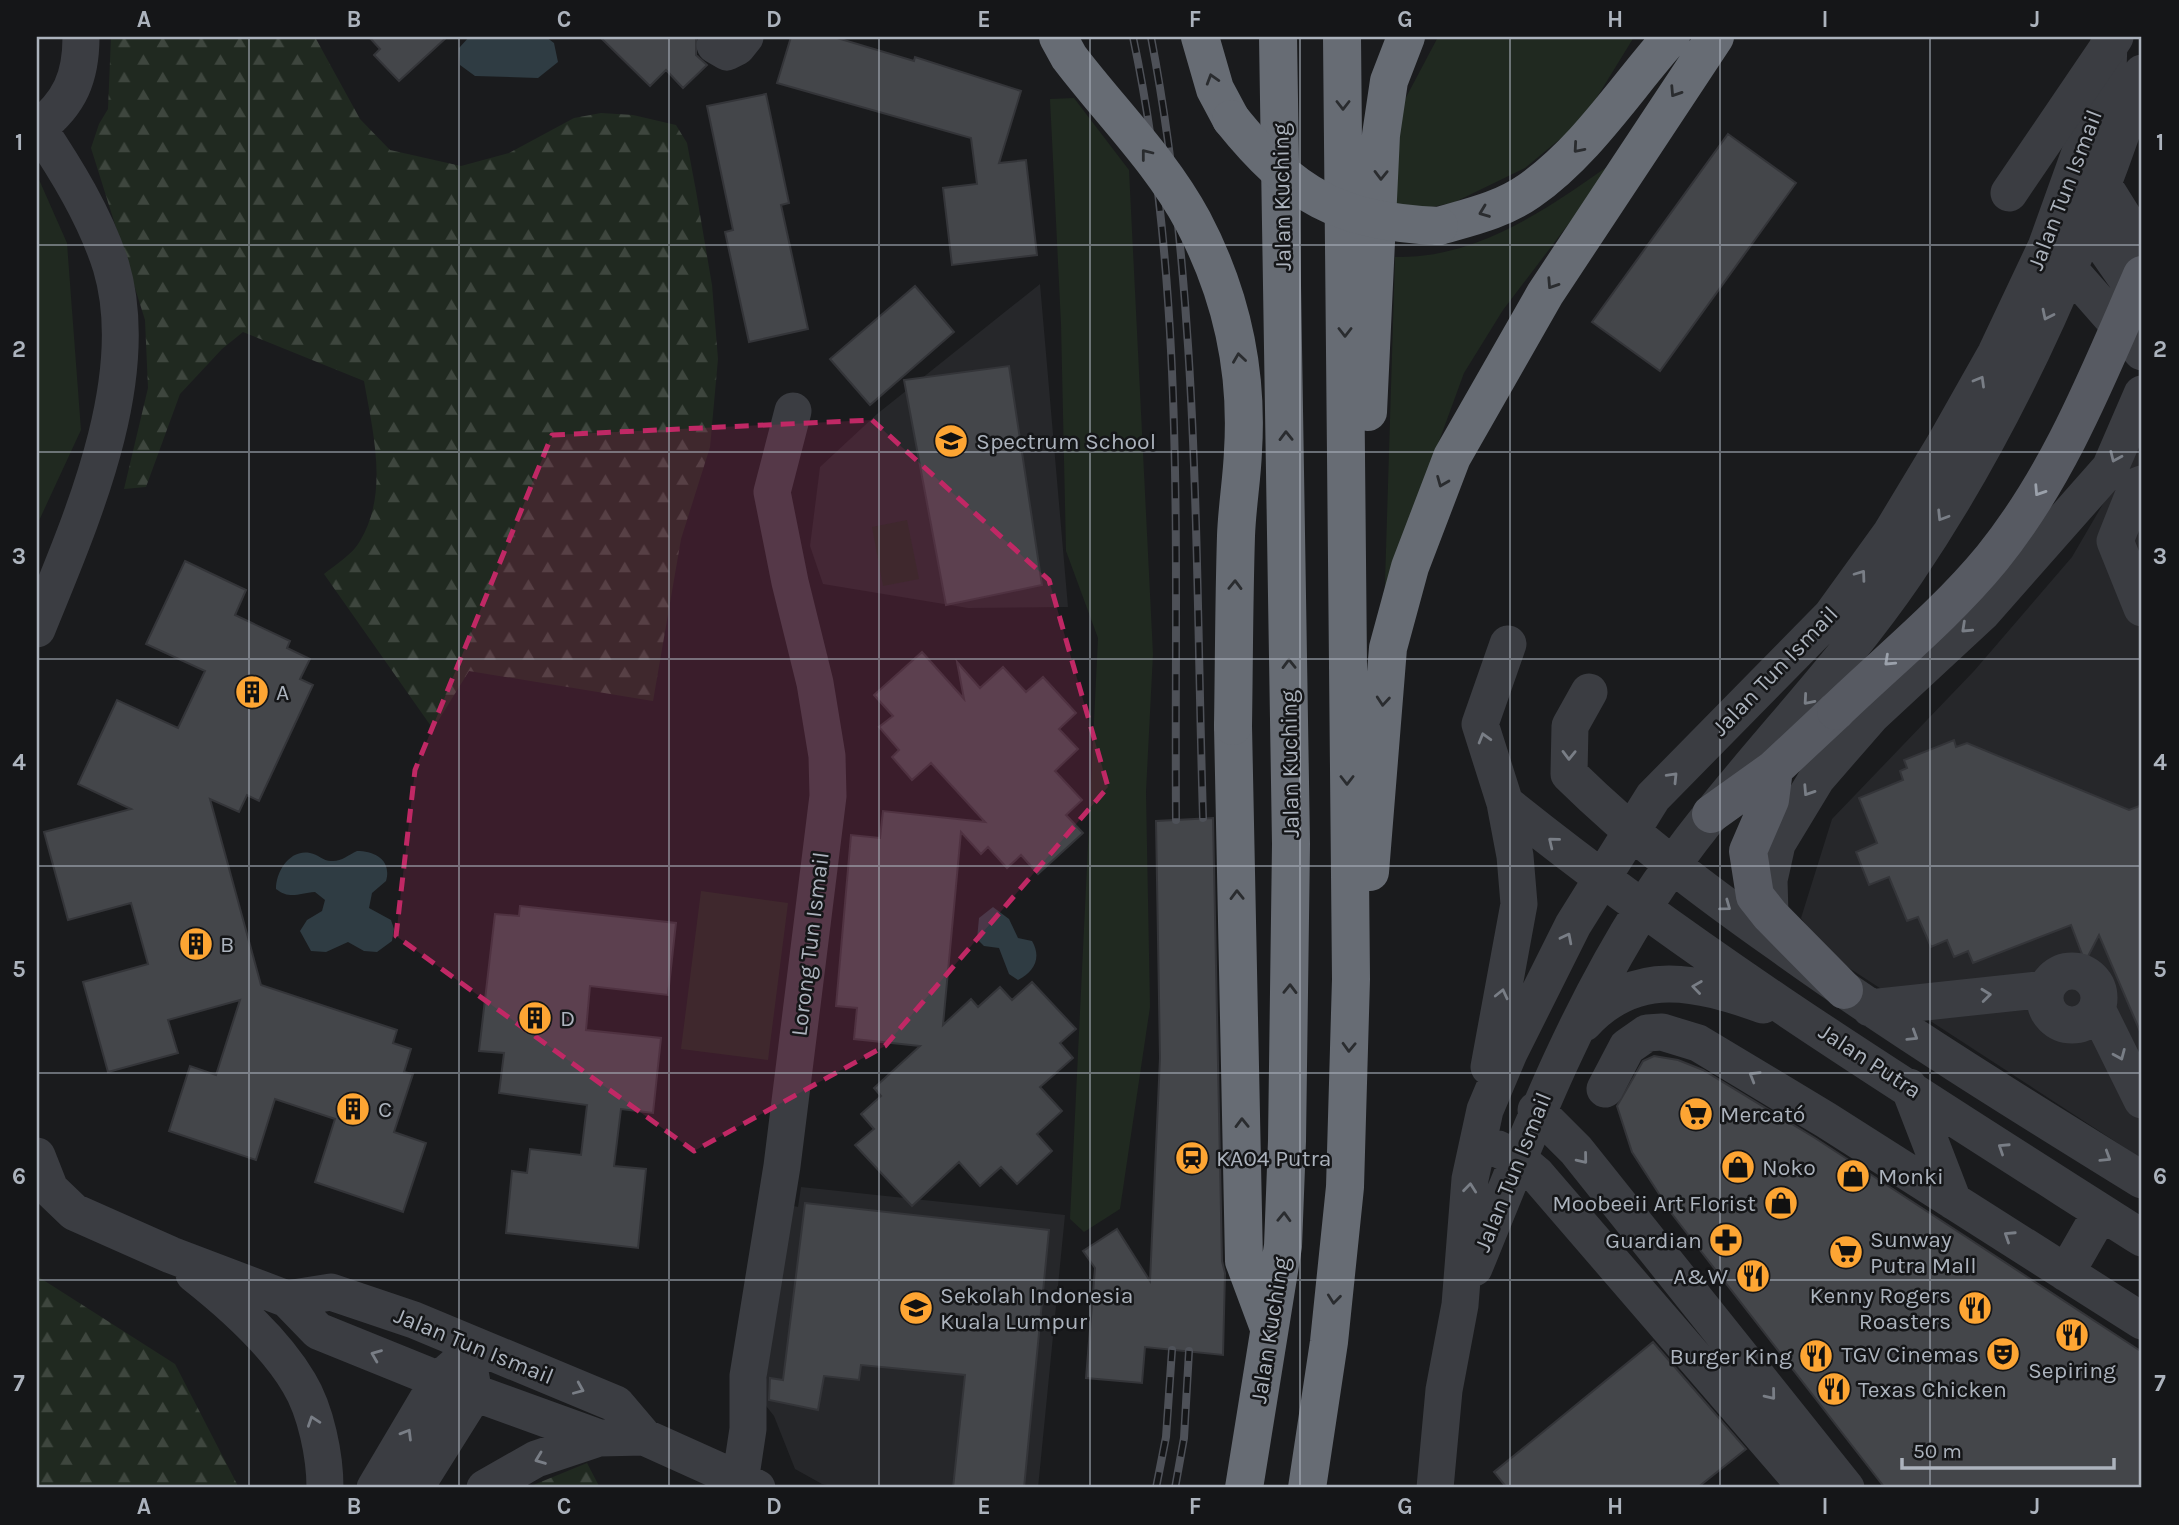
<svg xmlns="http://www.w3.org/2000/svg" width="2179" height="1525" font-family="Karla,sans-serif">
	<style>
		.built { fill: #26272a }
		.grass { fill: #202920 }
		.forest { fill: url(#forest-firs) }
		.water { fill: #2f3c43 }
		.building { fill: #44464a; stroke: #343539; stroke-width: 2 }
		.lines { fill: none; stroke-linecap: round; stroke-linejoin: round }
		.minor { stroke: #3b3d42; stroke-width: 37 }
		.major { stroke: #575a62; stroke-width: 38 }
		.highway { stroke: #676c74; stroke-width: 38 }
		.rail-casing { stroke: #4e5158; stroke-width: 8 }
		.rail { stroke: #151618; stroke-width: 5; stroke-dasharray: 16; stroke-linecap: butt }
		.minor-bridge { stroke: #3b3d42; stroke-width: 37 }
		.major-bridge { stroke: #575a62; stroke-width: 38 }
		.highway-bridge { stroke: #676c74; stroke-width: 38 }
		.oneway { stroke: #2a2c2f }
		.oneway2 { stroke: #797e86 }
		.oneway3 { stroke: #9ba1ab }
		.marked { fill: #c02865; fill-opacity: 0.2; stroke: #c02865; stroke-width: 5; stroke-dasharray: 14 9; stroke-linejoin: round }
		.grid { fill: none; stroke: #acb3bd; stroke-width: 2; stroke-opacity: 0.55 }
		.labels { text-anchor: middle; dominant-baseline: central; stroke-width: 5; stroke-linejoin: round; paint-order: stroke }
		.street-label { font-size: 23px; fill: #acb3bd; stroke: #151618 }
		.poi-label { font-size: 23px; fill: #acb3bd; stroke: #151618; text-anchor: start }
		.neatline { fill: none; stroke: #acb3bd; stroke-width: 2.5 }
		.grid-label { font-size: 23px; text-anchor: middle; font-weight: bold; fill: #acb3bd }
	</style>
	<defs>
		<pattern id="forest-firs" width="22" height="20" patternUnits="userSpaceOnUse" patternTransform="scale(1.75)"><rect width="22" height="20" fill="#202920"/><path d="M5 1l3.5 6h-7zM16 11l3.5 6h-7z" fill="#3e463e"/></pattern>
	</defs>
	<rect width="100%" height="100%" fill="#1a1b1d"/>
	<path class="built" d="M1040 284 1068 607 968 608 823 584 810 546 820 467 877 414Z
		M2142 437V1159L1826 953 1801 918 1832 819 1974 671 2072 557Z
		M801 1187 1065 1215 1038 1488H842L822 1484 795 1469 774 1416 763 1402 789 1205 798 1207Z"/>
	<path class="grass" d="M1438 37H1634L1583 120 1525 168 1455 202 1397 215 1388 149 1403 103Z
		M1074 98 1129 170 1153 654 1146 792 1150 1007 1120 1209 1084 1232 1070 1219 1098 638 1066 551 1061 324 1050 99Z
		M1618 159 1503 310 1464 373 1419 496 1384 615 1395 257C1479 259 1553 205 1618 159Z
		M37 175 67 243 81 430 37 525Z
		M907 520 919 579 883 586 872 527Z
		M701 891 788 903 768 1060 681 1049Z"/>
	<path class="forest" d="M111 37H315L360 119 390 150 461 166 509 153 574 118 601 113 633 115 676 125 687 143 696 191 712 285 718 359 710 447 681 539 653 701 469 671 433 729 324 574C335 565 353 554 360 541 389 493 373 433 364 381L243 332 222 349 180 394 146 487 124 489 148 388 145 320 91 148 99 124 108 109Z
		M37 1276 175 1364 239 1488H37Z
		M587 1463 599 1486 597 1488H526Z"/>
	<path class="water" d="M469 37H546L554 43 558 62 538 78 475 76 460 65 459 48Z
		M357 851C375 851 392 860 386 881L372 893 369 908 391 920 394 929 392 941 377 952 364 951 348 942 326 952 311 951 300 931 307 920 322 911 325 900 315 892C299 893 290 900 276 889 276 871 290 849 310 853 318 854 323 861 331 861 341 862 348 855 357 851Z
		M993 907 1009 919 1018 938 1032 941C1042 958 1034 972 1018 980L1009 974 999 948 984 946 977 939 979 918Z"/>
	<path class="building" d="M369 37H447L399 81 374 55 380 49Z
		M600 37H696V55L707 65 683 88 666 70 650 86Z
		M791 37H834L914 61 915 57 1021 91 999 163 1026 160 1037 255 952 265 943 188 977 184 971 138 777 83Z
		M766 94 789 203 781 205 808 329 749 342 725 232 733 230 707 106Z
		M1728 134 1796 183 1660 371 1592 322Z
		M915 286 954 332 870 405 830 359Z
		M1009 366 1042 585 946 605 904 380Z
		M185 561 246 590 235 615 290 641 287 648 310 659 300 679 313 685 259 801 247 795 239 812 210 799 261 985 397 1030 393 1043 411 1049 404 1072 413 1074 394 1132 426 1143 403 1212 315 1182 335 1119 275 1099 256 1160 169 1131 190 1066 216 1075 240 1000 168 1020 178 1053 108 1072 83 982 148 964 131 903 68 920 44 832 131 809 78 784 117 700 178 728 205 671 146 644Z
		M922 652 964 699 957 662 980 688 1003 667 1026 692 1043 677 1076 713 1059 729 1078 749 1055 771 1082 800 1066 815 1083 833 1038 874 1021 855 1007 868 988 847 981 854 961 832 943 1025 971 999 978 1007 1000 987 1012 1000 1032 982 1076 1029 1060 1043 1073 1058 1040 1087 1062 1111 1037 1134 1052 1151 1017 1184 1001 1167 980 1186 959 1162 912 1206 855 1145 874 1129 861 1114 881 1096 874 1088 920 1046 854 1039 857 1008 836 1006 851 835 880 838 883 811 985 822 931 763 912 780 892 757 899 750 879 727 893 716 874 695Z
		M1954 740 1956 747 1967 743 2129 810 2142 805V1036L2099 935 2085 962 2071 925 1973 963 1968 951 1954 957 1947 940 1931 947 1918 917 1907 921 1889 877 1869 885 1856 852 1877 843 1859 798 1903 780 1900 771 1907 768 1904 760Z
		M1213 818 1222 1261 1225 1273 1223 1355 1145 1347 1142 1383 1086 1378 1095 1268 1083 1251 1117 1229 1150 1281 1160 1058 1156 821Z
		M520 906 676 923 668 995 590 986 586 1030 661 1038 653 1113 621 1109 614 1166 646 1169 638 1248 506 1233 512 1171 527 1173 530 1149 581 1155 587 1105 499 1093 504 1053 479 1051 495 914 519 916Z
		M1654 1056 1678 1060 1703 1070 1815 1138 2142 1352V1488H1885L1672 1214 1632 1152 1617 1106 1643 1061Z
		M805 1203 1049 1230 1024 1488H953L965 1375 861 1365 859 1380 824 1376 818 1410 769 1400 770 1378 783 1380Z
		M1653 1342 1746 1449 1697 1488H1507L1494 1472Z"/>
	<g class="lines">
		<path class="minor" d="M715 45 727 52 737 47 745 37
			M37 126C66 169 95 216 111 266 145 380 79 525 37 629
			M38 128C70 103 81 77 81 37
			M2104 186 2142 247
			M2089 225 2142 301
			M2069 269 2142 352
			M2142 484 2137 486 2115 541 2142 608
			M1589 692 1570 726 1569 774C1635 839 1703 890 1778 943 1896 1028 2019 1104 2142 1180
			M1505 803C1705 964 1926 1100 2142 1238
			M1770 915 1769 880 1777 844 1817 778 1871 716 1982 613 2110 468 2142 394
			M2045 998a27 27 0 1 1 54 0a27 27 0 1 1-54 0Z
			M1870 1008 2046 989
			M2097 1009 2142 1100
			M1584 1023C1636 966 1698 982 1763 1005
			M1489 1067 1519 904 1515 856 1505 803 1480 724 1508 644
			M1909 1087 1953 1201
			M1605 1089 1627 1047 1647 1033 1662 1032 1698 1043 1826 1120 2142 1321
			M1536 1110 1576 1150 1846 1488
			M1498 1149 1518 1159 1537 1175 1807 1488
			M37 1156 50 1189 74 1212 171 1255 287 1299 318 1331 439 1380 599 1438 644 1437
			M1474 1268C1526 1141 1571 1021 1645 905 1722 786 1827 689 1906 573 2010 420 2085 247 2142 73
			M2066 1273 2101 1212
			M194 1274C232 1304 274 1341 299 1383 316 1411 325 1456 325 1488
			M287 1299 331 1292 414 1320 616 1404 644 1437 757 1488
			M740 1482 748 1429V1376L782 1166 828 796 827 756 815 683 790 582 772 492 793 411
			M375 1488 439 1380 457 1364
			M415 1488 474 1394 470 1372
			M485 1488 536 1459 599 1438
			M1435 1488 1444 1390 1460 1305 1470 1179 1485 1110 1509 1053 1573 925 1653 797 1831 616 1891 533 1944 445 1996 353 2046 247 2097 105 2108 70 2109 41"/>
		<path class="major" d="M1774 769 1770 800 1748 851 1755 896 1770 915 1844 990
			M1711 814 1774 769 1836 711"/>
		<path class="highway" d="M1200 37 1215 89 1231 119
			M1439 226C1470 217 1502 210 1529 191 1586 151 1625 89 1671 37
			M1368 412 1381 135 1389 81 1406 37
			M1233 726 1244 1261 1269 1328
			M1370 872 1388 648 1410 567 1452 457 1545 294 1715 37
			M1244 1488 1283 1246 1287 1141 1291 844 1278 37
			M1307 1488 1329 1342 1345 1187 1351 979 1342 37"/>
		<g class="rail-casing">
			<path id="rail" d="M1133 37C1187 293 1174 560 1176 820
				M1151 37C1200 294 1195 557 1203 818
				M1156 1488 1166 1437 1172 1350
				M1175 1488 1184 1438 1189 1351"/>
		</g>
		<use href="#rail" class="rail"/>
		<path class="minor-bridge" d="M2009 193 2115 37"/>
		<path class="major-bridge" d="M1836 711C1888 661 1946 614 1992 558 2060 474 2099 373 2142 275"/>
		<path class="highway-bridge" d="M1058 37 1069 57C1110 111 1161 161 1193 221 1231 293 1248 371 1243 451 1242 479 1237 507 1236 536 1234 599 1234 663 1233 726
			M1231 119C1293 196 1339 222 1439 226"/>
	</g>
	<defs><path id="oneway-chevron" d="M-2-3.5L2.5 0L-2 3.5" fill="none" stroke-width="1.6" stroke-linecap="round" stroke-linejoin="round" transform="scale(1.75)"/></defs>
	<g class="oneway">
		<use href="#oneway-chevron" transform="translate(1212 79) rotate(-107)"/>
		<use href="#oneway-chevron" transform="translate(1675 92) rotate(123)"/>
		<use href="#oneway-chevron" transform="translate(1343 105) rotate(90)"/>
		<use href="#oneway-chevron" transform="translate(1578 148) rotate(131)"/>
		<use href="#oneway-chevron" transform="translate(1146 154) rotate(-128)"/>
		<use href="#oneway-chevron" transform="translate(1381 175) rotate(91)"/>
		<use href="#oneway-chevron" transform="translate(1484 212) rotate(159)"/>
		<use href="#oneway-chevron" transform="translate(1552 284) rotate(123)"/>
		<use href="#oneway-chevron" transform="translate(1345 332) rotate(90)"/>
		<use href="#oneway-chevron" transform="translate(1239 358) rotate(-98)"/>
		<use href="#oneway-chevron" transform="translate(1286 436) rotate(-91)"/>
		<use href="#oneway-chevron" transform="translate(1442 482) rotate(112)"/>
		<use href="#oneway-chevron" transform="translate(1235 585) rotate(-89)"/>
		<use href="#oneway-chevron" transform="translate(1289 664) rotate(-91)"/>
		<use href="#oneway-chevron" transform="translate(1383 701) rotate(95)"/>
		<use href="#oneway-chevron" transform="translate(1347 780) rotate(90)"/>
		<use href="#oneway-chevron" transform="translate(1237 895) rotate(-91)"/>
		<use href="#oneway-chevron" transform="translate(1290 989) rotate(-89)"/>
		<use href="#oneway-chevron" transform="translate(1349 1047) rotate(92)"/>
		<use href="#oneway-chevron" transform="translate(1242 1123) rotate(-91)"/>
		<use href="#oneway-chevron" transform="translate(1284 1217) rotate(-88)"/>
		<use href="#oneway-chevron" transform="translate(1334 1299) rotate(96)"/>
	</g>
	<g class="oneway2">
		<use href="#oneway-chevron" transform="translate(2047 315) rotate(116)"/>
		<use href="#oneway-chevron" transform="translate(1980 381) rotate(-60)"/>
		<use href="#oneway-chevron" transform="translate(2115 457) rotate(114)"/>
		<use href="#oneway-chevron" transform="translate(1942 516) rotate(122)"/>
		<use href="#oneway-chevron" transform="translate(1861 575) rotate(-54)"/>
		<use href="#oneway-chevron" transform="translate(1966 628) rotate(137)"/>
		<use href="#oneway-chevron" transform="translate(1808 700) rotate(131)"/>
		<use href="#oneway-chevron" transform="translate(1484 738) rotate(-106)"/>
		<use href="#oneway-chevron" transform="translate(1569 755) rotate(91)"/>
		<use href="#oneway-chevron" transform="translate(1673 777) rotate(-46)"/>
		<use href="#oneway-chevron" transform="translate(1808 791) rotate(123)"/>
		<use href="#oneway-chevron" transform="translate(1553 842) rotate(-141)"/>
		<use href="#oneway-chevron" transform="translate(1726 906) rotate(36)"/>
		<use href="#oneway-chevron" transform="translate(1567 938) rotate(-63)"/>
		<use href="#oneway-chevron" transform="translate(1697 987) rotate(-172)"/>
		<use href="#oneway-chevron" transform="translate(1502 994) rotate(-77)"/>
		<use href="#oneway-chevron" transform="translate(1986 995) rotate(-6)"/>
		<use href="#oneway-chevron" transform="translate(1913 1036) rotate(32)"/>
		<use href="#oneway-chevron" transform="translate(2120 1055) rotate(67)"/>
		<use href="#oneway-chevron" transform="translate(1754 1076) rotate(-149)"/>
		<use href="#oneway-chevron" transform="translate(2003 1148) rotate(-147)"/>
		<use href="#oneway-chevron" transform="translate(2106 1157) rotate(32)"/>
		<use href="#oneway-chevron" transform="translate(1583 1159) rotate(51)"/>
		<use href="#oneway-chevron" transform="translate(1470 1188) rotate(-84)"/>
		<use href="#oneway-chevron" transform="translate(2009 1236) rotate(-147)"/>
		<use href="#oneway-chevron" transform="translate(376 1355) rotate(-158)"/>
		<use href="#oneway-chevron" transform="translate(579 1389) rotate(23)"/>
		<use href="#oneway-chevron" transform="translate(1771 1395) rotate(51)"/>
		<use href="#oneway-chevron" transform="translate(313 1421) rotate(-109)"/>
		<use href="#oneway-chevron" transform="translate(407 1434) rotate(-59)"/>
		<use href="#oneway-chevron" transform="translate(540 1459) rotate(159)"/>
	</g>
	<g class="oneway3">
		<use href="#oneway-chevron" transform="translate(2039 491) rotate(123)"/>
		<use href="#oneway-chevron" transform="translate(1889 661) rotate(137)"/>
	</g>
	<path class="marked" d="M872 420 1049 580 1108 787 885 1046 694 1151 396 936 415 770 552 435Z"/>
	<path class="grid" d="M249 37V1488M459 37V1488M669 37V1488M879 37V1488M1090 37V1488M1300 37V1488M1510 37V1488M1720 37V1488M1930 37V1488M37 245H2142M37 452H2142M37 659H2142M37 866H2142M37 1073H2142M37 1280H2142"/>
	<defs>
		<g id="school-disc" transform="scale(1.75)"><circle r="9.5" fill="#fda533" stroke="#151618"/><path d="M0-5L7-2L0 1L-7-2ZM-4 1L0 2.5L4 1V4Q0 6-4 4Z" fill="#111"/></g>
		<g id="building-disc" transform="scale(1.75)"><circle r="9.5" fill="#fda533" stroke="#151618"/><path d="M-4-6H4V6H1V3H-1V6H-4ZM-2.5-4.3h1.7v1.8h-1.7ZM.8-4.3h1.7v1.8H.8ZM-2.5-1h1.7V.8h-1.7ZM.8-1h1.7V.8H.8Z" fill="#111"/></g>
		<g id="supermarket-disc" transform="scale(1.75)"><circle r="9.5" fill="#fda533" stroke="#151618"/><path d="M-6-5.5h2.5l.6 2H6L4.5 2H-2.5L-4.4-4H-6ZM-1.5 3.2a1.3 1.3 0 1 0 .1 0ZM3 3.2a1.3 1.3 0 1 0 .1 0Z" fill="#111"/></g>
		<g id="station-disc" transform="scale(1.75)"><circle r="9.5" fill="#fda533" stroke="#151618"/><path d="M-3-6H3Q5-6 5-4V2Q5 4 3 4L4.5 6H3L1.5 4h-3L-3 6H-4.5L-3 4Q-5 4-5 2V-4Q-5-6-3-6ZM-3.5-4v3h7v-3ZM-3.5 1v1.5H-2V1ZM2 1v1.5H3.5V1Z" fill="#111"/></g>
		<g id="shop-disc" transform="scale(1.75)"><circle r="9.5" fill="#fda533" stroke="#151618"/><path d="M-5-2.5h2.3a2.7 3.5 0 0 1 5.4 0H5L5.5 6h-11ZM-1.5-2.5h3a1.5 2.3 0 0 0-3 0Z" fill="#111"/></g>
		<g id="pharmacy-disc" transform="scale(1.75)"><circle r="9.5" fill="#fda533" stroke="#151618"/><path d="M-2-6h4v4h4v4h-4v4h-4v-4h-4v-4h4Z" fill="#111"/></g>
		<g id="restaurant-disc" transform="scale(1.75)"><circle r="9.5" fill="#fda533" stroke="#151618"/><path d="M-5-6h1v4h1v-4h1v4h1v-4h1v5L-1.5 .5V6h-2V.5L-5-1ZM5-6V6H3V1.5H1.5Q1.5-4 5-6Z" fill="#111"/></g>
		<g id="theatre-disc" transform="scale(1.75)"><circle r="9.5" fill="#fda533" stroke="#151618"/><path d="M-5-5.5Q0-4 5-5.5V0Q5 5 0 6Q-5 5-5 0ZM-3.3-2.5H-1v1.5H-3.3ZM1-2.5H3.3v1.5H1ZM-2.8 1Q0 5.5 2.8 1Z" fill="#111"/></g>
	</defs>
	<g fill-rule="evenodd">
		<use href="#school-disc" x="951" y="441"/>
		<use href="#building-disc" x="252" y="692"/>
		<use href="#building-disc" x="196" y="944"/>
		<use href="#building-disc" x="535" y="1018"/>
		<use href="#building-disc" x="353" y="1109"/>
		<use href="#supermarket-disc" x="1696" y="1114"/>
		<use href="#station-disc" x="1192" y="1158"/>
		<use href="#shop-disc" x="1738" y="1167"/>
		<use href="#shop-disc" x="1853" y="1176"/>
		<use href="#shop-disc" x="1781" y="1203"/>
		<use href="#pharmacy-disc" x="1726" y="1240"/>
		<use href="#supermarket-disc" x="1846" y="1252"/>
		<use href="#restaurant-disc" x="1753" y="1276"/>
		<use href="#school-disc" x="916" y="1308"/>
		<use href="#restaurant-disc" x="1975" y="1308"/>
		<use href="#restaurant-disc" x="2072" y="1335"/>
		<use href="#theatre-disc" x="2003" y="1354"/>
		<use href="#restaurant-disc" x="1816" y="1356"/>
		<use href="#restaurant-disc" x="1834" y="1389"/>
	</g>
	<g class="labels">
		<g class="street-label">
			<text transform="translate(2065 190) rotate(-69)">Jalan Tun Ismail</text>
			<text transform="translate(1282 197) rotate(-91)">Jalan Kuching</text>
			<text transform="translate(1775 671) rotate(-46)">Jalan Tun Ismail</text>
			<text transform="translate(1290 764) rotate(-91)">Jalan Kuching</text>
			<text transform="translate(810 944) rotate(-83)">Lorong Tun Ismail</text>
			<text transform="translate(1870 1061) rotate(33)">Jalan Putra</text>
			<text transform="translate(1513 1172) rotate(-68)">Jalan Tun Ismail</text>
			<text transform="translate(1270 1330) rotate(-81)">Jalan Kuching</text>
			<text transform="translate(474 1346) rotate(22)">Jalan Tun Ismail</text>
		</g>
		<g class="poi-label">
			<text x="976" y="441">Spectrum School</text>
			<text x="276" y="692">A</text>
			<text x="220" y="944">B</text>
			<text x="560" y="1018">D</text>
			<text x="378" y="1109">C</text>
			<text x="1720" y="1114">Mercató</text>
			<text x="1216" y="1158">KA04 Putra</text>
			<text x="1762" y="1167">Noko</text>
			<text x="1878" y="1176">Monki</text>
			<text x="1756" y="1203" text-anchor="end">Moobeeii Art Florist</text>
			<text x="1870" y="1239">Sunway<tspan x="1870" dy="26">Putra Mall</tspan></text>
			<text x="1702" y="1240" text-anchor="end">Guardian</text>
			<text x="1728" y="1276" text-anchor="end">A&amp;W</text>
			<text x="940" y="1295">Sekolah Indonesia<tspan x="940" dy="26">Kuala Lumpur</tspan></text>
			<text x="1951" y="1295" text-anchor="end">Kenny Rogers<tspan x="1951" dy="26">Roasters</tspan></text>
			<text x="1979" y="1354" text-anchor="end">TGV Cinemas</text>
			<text x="1792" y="1356" text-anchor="end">Burger King</text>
			<text x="2072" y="1370" text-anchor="middle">Sepiring</text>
			<text x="1858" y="1389">Texas Chicken</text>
		</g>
	</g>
	<rect width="2179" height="1525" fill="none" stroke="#151618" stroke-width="77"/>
	<path d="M1902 1458v10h212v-10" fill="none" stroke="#acb3bd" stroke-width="3.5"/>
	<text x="1913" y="1458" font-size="21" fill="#acb3bd" stroke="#151618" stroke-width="5" paint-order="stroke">50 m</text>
	<rect x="38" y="38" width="2102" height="1448" class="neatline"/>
	<g class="grid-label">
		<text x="144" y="27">A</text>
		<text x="354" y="27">B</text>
		<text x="564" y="27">C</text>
		<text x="774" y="27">D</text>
		<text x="984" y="27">E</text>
		<text x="1195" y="27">F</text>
		<text x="1405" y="27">G</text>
		<text x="1615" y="27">H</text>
		<text x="1825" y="27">I</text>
		<text x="2035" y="27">J</text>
		<text x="19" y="150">1</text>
		<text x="2160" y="150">1</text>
		<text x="19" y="357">2</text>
		<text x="2160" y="357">2</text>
		<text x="19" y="564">3</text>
		<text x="2160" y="564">3</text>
		<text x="19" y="770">4</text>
		<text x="2160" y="770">4</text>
		<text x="19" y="977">5</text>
		<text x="2160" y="977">5</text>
		<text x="19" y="1184">6</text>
		<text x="2160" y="1184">6</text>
		<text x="19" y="1391">7</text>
		<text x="2160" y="1391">7</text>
		<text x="144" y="1514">A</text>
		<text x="354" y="1514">B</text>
		<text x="564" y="1514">C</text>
		<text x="774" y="1514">D</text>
		<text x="984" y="1514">E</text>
		<text x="1195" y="1514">F</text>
		<text x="1405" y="1514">G</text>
		<text x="1615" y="1514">H</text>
		<text x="1825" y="1514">I</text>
		<text x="2035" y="1514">J</text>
	</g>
</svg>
